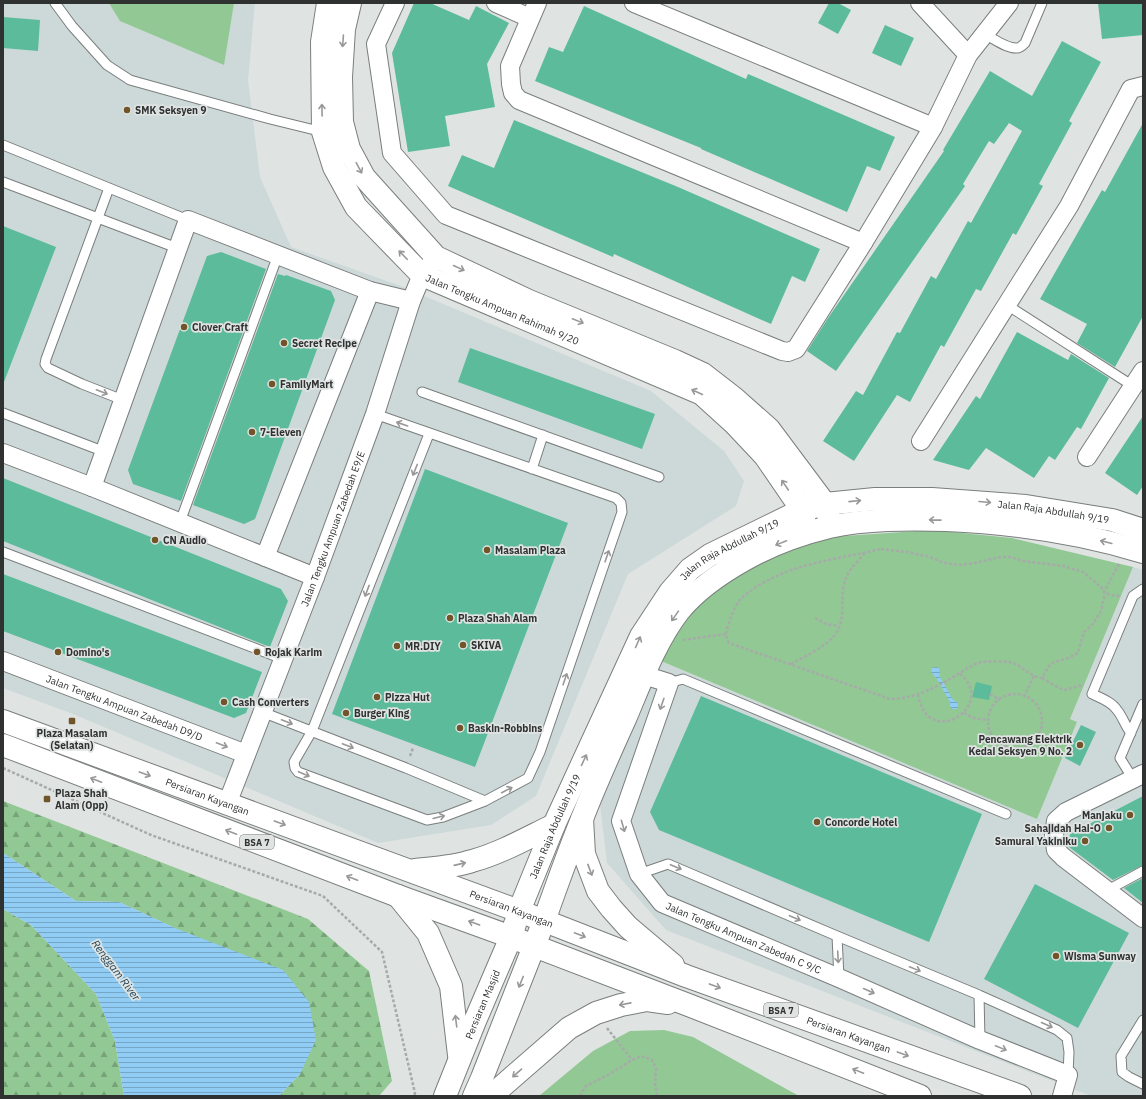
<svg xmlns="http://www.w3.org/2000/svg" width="1146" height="1099" font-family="'IBM Plex Sans',sans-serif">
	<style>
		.built { fill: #ccd9d8 }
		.forest { fill: url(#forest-firs) }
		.green { fill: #92c893 }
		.water { fill: url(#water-rules) }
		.building { fill: #5cbb9a }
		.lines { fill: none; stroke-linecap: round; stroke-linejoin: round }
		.lane-casing { stroke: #7a7e7d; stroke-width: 11 }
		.street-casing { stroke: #7a7e7d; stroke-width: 20 }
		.secondary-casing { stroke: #7a7e7d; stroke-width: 24 }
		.primary-casing { stroke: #7a7e7d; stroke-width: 24 }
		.path { stroke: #a6abaa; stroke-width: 2.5; stroke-dasharray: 3 2; stroke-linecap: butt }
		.lane { stroke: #fff; stroke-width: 9 }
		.street { stroke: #fff; stroke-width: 18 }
		.secondary { stroke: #fff; stroke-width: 22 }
		.primary { stroke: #fff; stroke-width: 22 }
		.oneway { stroke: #989898 }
		.poi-dot { fill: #715428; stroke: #dfe4e3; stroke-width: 1.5 }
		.labels { text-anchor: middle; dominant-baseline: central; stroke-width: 3.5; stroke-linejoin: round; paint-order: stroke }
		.shield { fill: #dfe4e3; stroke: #646767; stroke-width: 1 }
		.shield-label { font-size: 9px; font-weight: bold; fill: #303232 }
		.poi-label { font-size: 10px; font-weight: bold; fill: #303232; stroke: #dfe4e3; text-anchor: start }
		.street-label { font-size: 10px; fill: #303232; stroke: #dfe4e3 }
		.water-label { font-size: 11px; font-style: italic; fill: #1b3d52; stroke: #dfe4e3 }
	</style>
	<defs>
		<pattern id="forest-firs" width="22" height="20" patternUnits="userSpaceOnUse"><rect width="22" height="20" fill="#92c893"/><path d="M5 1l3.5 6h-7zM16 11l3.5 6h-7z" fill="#78a379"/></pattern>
		<pattern id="water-rules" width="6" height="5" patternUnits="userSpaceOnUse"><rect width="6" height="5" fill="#90ccf4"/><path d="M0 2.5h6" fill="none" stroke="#76a6c6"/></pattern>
	</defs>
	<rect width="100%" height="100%" fill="#dfe4e3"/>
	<path class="built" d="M3 3H255L248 80 260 177 291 247 398 285 651 391 724 451 744 481 736 506 628 574 536 796 491 825 378 843 73 714 3 688Z
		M1133 567 1143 570V1096H1091L666 930 607 863 600 805 661 661 1037 819 1077 722 1070 719Z"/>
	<path class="forest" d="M3 801 308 919 369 971 392 1081 379 1096H279L300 1074 175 928 119 902 76 901 3 853Z
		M3 909 31 925 96 994 115 1041 124 1096H3Z"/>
	<path class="green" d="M109 3H234L224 65 120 21Z
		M932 530 1012 538 1133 567 1070 719 1077 722 1037 819 661 661 677 631 696 608 732 575 815 538Z
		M664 1030 693 1037 799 1096H539L593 1051 630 1031Z"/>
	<path class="water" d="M936 667 939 668 940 677 953 700C957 701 958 703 958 707L957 709H952L950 706V702L937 679 931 672 932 668Z
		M3 853 76 901 119 902 175 928 283 970 309 1002 316 1040 300 1074 279 1096H124L115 1041 96 994 31 925 3 909Z"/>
	<path class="building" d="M414 3H430L469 20 476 6 509 23 487 64 495 107 445 116 450 146 408 152 392 53Z
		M829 3H838L851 10 838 34 818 23Z
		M1098 3H1143V35L1102 39Z
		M584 6 746 79 748 74 895 137 880 171 867 166 847 212 701 149V148L535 81 549 47 563 52Z
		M3 17 40 20 38 51 3 48Z
		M885 25 914 38 901 66 872 53Z
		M1062 41 1101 62 1069 121 1072 123 1039 184 1043 186 1016 235 1013 233 981 291 976 289 944 347 941 345 910 402 897 395 854 461 823 441 856 391 863 395 897 332 900 333 931 276 936 279 968 221 971 223 1022 131 1009 123 994 144 989 141 963 184 965 186 836 371 807 351 828 318 944 151 943 150 990 71 1032 96Z
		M514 120 678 187 820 249 805 282 792 276 771 324 614 254 613 257 448 186 462 155 494 168Z
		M1143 123V316L1115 367 1077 343 1087 324 1040 299 1102 190 1105 192Z
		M3 226 56 247 4 382H3Z
		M221 252 266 269 181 501 178 500 133 484 128 470 207 256Z
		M278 274 285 276 286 275 331 291 335 300 255 519 244 524 193 505Z
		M1017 332 1068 360 1071 354 1109 378 1081 429 1077 427 1055 460 1049 456 1034 478 986 448 969 470 933 460 976 396 980 399Z
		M470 348 655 414 642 449 458 382Z
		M1143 416V486L1137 495 1105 473Z
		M425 469 568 523 475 767 332 714Z
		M3 478 281 589 288 601 270 647 3 541Z
		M3 574 262 672 246 713 234 718 3 631Z
		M976 682 992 686 989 700 972 697Z
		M701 696 982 814 929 942 659 830 650 812Z
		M1081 725 1096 732 1080 766 1065 758Z
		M1143 796V865L1113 880 1069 847 1070 834Z
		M1143 878V903L1124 888Z
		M1035 884 1129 933 1078 1028 984 979Z"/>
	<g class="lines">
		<g class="lane-casing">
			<path id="lane" d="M55 3 72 26 107 65 130 80 270 119 323 132
				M984 34C993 38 1007 49 1017 48 1020 48 1023 45 1025 43L1042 3
				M3 145 188 220
				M3 182 177 248
				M109 188 46 359 45 364 48 368 82 384 123 400
				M1007 305 1133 386
				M422 392 659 477
				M3 413 105 452
				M429 434 312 731 294 762 295 768 298 772 427 820 443 817 485 801
				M532 469 543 435
				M180 522 278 255
				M3 552 283 659
				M669 683 683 679 1006 814
				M262 712 406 768 485 801 528 778 540 752 622 512 621 503 616 498 375 414
				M1131 733C1125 726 1123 717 1117 710 1112 702 1101 698 1092 694L1133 596 1143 589
				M1133 779 1120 758 1143 704
				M639 874 668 864 837 936 979 995 1057 1030 1067 1038 1069 1052 1068 1075
				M1106 891 1143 871
				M837 936 839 978
				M979 995 980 1040
				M1143 1020 1121 1056 1122 1072 1129 1077 1143 1084"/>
		</g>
		<g class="street-casing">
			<g id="street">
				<path d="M395 3 376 44 392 153 446 215 782 351 788 352 796 349 863 243 933 127 968 55 1009 3"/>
				<path d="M496 3 530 18"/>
				<path d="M537 3 510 66 511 84 513 93 519 100 863 243"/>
				<path d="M634 3 933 127"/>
				<path d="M920 3 968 55"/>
				<path d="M921 441 1069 206 1131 89 1143 86"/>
				<path d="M3 453 92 487 315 577"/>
				<path d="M1087 457 1143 371"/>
				<path d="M92 487 188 220 370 291 411 301"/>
				<path d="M265 557 370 291"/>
				<path id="s1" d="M3 661 246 754"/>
				<path id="s2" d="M633 666 645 672 653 678 669 683 621 821 639 874 662 903 839 978 980 1040 1068 1075 1062 1096"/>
				<path d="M1143 774 1066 812 1056 821 1054 835 1056 850 1063 857 1143 918"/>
				<path id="s3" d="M227 804 315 577 375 414 411 301 422 275 431 264"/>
			</g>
		</g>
		<g class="secondary-casing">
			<g id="secondary">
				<path id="s4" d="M328 3 322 42 323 132 334 167 356 207 422 275 702 394 734 423 765 456 802 510 805 524"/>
				<path d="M350 3 344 29 341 77 342 122 349 149 364 177 436 257 529 301 675 361 703 374 734 398 769 429 825 504 829 518"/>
				<path id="s5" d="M519 911 554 825 641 636 670 592 690 569 710 555 802 510 825 504 875 499H932L1026 506 1112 520 1143 530"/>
				<path d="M544 921C556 887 568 853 582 819 595 785 610 752 625 719 640 684 655 642 679 611 697 589 719 574 744 560 770 545 800 534 829 527 867 519 907 519 946 520 1013 523 1079 532 1143 552"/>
			</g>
		</g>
		<g class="primary-casing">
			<g id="primary">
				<path id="s6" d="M3 721 519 911 686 976 1020 1096"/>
				<path d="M3 745 398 896 511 937 691 1006 920 1096"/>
				<path d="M582 819 584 854 598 891 611 908 628 927 673 965"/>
				<path d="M415 870C434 868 454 867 472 861 501 853 527 838 554 825"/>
				<path d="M398 896 428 933 451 986 459 1055"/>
				<path id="s7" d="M445 1096 475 1021 511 937 515 924"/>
				<path d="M474 1096 482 1078 540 931"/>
				<path d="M491 1096 569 1028 596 1013 621 1005 647 1000 668 1003"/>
			</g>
		</g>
		<path class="path" d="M881 549 907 552 930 557 944 563 960 565 975 563 1000 557H1011L1023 561 1063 566 1083 572 1101 587 1104 592V598L1101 611 1093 624 1084 632 1078 653 1068 658 1054 662 1049 666 1042 678C1031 677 1023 667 1013 663 1008 661 988 661 982 662 972 664 964 671 955 676 935 688 913 699 890 699L729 643C724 635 727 628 730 620 733 612 737 601 744 596 782 564 834 560 881 549Z
			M1119 564 1104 592 1110 595 1120 596
			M815 618 826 624 839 626
			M683 640 726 634
			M791 664C805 656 824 648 835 635 848 617 838 597 846 578 849 569 859 560 865 553
			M1042 678 1059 688 1065 690 1082 685
			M918 694C927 752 1000 705 959 673
			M990 694 1000 700
			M988 721a27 27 0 1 1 54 0a27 27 0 1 1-54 0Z
			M1024 697 1034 676
			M964 713 973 718 988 720
			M410 756 413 748
			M3 768 151 835 323 896 382 952 415 1093 414 1096
			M607 1028 632 1060
			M580 1096 586 1086 608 1075 632 1060 641 1056 652 1060 656 1068 655 1083 657 1096"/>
		<use href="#lane" class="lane"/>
		<use href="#street" class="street"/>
		<use href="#secondary" class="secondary"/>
		<use href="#primary" class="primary"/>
	</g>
	<defs><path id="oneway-shaft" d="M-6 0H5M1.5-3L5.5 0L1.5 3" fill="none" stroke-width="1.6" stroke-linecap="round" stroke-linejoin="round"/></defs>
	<g class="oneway">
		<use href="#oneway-shaft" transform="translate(343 41) rotate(94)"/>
		<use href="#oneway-shaft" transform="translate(322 110) rotate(-91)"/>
		<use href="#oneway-shaft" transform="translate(359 168) rotate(62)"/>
		<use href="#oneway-shaft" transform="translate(403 255) rotate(-134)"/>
		<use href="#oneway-shaft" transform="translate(459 268) rotate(25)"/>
		<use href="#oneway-shaft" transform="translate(578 321) rotate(22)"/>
		<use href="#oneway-shaft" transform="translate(102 392) rotate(21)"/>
		<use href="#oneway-shaft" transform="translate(697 392) rotate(-156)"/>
		<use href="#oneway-shaft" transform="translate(402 424) rotate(-161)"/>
		<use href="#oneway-shaft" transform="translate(415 470) rotate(112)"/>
		<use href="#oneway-shaft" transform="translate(785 485) rotate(-124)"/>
		<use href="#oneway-shaft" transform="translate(855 501) rotate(-6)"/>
		<use href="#oneway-shaft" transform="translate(985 502) rotate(5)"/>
		<use href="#oneway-shaft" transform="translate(935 520) rotate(-179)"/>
		<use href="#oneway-shaft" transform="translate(1106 542) rotate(-166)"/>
		<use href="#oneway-shaft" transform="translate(781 543) rotate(158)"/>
		<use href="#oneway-shaft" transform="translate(607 556) rotate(-71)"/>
		<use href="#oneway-shaft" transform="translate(367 591) rotate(111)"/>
		<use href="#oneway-shaft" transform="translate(675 616) rotate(125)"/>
		<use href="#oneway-shaft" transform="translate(638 642) rotate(-66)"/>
		<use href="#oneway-shaft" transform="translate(565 679) rotate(-71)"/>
		<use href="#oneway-shaft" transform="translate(662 704) rotate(109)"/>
		<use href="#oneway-shaft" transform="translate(287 722) rotate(21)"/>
		<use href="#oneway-shaft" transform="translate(222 745) rotate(21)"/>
		<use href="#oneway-shaft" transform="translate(348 746) rotate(21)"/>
		<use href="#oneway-shaft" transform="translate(584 760) rotate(-65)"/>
		<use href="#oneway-shaft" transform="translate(145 774) rotate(20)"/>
		<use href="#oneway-shaft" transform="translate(304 774) rotate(23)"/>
		<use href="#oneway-shaft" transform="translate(96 780) rotate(-159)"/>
		<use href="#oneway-shaft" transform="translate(507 790) rotate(-27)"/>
		<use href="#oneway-shaft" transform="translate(439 817) rotate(-14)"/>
		<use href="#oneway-shaft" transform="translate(280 823) rotate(20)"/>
		<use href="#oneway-shaft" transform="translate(623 826) rotate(74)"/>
		<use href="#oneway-shaft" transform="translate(231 832) rotate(-159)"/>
		<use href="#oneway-shaft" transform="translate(460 864) rotate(-13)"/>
		<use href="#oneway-shaft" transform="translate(676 867) rotate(23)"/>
		<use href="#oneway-shaft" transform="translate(590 870) rotate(69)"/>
		<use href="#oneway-shaft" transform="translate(352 878) rotate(-159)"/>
		<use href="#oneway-shaft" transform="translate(795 918) rotate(23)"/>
		<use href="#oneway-shaft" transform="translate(474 923) rotate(-160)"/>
		<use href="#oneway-shaft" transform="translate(580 935) rotate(21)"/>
		<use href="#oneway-shaft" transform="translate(838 957) rotate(87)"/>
		<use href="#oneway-shaft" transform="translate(915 969) rotate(22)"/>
		<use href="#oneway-shaft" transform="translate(521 982) rotate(112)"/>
		<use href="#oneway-shaft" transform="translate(715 986) rotate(20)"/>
		<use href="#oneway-shaft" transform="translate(869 991) rotate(24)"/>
		<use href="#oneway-shaft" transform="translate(625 1004) rotate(169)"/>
		<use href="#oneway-shaft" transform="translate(456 1021) rotate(-97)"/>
		<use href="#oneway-shaft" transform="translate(1047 1025) rotate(24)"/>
		<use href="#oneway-shaft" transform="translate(1001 1048) rotate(22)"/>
		<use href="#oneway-shaft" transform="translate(903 1054) rotate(20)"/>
		<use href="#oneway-shaft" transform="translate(858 1071) rotate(-158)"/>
		<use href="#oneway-shaft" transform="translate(517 1073) rotate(139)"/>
	</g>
	<g class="poi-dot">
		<circle cx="127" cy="110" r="4"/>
		<circle cx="184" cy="327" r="4"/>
		<circle cx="284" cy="343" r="4"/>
		<circle cx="272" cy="384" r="4"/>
		<circle cx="252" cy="432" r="4"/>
		<circle cx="155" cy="540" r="4"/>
		<circle cx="487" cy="550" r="4"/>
		<circle cx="450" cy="618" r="4"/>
		<circle cx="463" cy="645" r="4"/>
		<circle cx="397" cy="646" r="4"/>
		<circle cx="58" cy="652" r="4"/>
		<circle cx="257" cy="652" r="4"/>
		<circle cx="377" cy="697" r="4"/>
		<circle cx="224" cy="702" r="4"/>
		<circle cx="346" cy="713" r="4"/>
		<rect x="68" y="717" width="8" height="8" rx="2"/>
		<circle cx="460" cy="728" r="4"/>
		<circle cx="1080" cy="745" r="4"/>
		<rect x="43" y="795" width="8" height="8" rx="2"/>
		<circle cx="1130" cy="815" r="4"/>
		<circle cx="817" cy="822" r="4"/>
		<circle cx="1109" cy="828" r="4"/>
		<circle cx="1085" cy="841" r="4"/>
		<circle cx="1056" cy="956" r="4"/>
	</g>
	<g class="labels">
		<g class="shield">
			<rect x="240" y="835" width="34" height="14" rx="3"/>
			<rect x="764" y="1003" width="34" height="14" rx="3"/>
		</g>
		<g class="shield-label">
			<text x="257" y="842">BSA 7</text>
			<text x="781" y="1010">BSA 7</text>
		</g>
		<g class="poi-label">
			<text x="135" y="110">SMK Seksyen 9</text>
			<text x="192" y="327">Clover Craft</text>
			<text x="292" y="343">Secret Recipe</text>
			<text x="280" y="384">FamilyMart</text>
			<text x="260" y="432">7-Eleven</text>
			<text x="163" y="540">CN Audio</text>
			<text x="495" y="550">Masalam Plaza</text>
			<text x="458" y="618">Plaza Shah Alam</text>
			<text x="471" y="645">SKIVA</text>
			<text x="405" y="646">MR.DIY</text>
			<text x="66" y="652">Domino's</text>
			<text x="265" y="652">Rojak Karim</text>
			<text x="385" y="697">Pizza Hut</text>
			<text x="232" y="702">Cash Converters</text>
			<text x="354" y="713">Burger King</text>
			<text x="468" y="728">Baskin-Robbins</text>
			<text x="72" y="733" text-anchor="middle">Plaza Masalam<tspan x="72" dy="12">(Selatan)</tspan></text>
			<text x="1072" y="739" text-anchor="end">Pencawang Elektrik<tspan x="1072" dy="12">Kedai Seksyen 9 No. 2</tspan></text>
			<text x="55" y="793">Plaza Shah<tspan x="55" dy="12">Alam (Opp)</tspan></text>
			<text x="1122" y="815" text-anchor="end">Manjaku</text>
			<text x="825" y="822">Concorde Hotel</text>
			<text x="1101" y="828" text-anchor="end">Sahajidah Hai-O</text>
			<text x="1077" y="841" text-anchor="end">Samurai Yakiniku</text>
			<text x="1064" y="956">Wisma Sunway</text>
		</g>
		<g class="street-label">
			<text stroke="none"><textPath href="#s4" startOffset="394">Jalan Tengku Ampuan Rahimah 9/20</textPath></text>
			<text stroke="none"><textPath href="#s5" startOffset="764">Jalan Raja Abdullah 9/19</textPath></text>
			<text stroke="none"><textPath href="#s3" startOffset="295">Jalan Tengku Ampuan Zabedah E9/E</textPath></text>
			<text stroke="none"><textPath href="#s5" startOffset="428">Jalan Raja Abdullah 9/19</textPath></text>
			<text stroke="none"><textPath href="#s1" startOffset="130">Jalan Tengku Ampuan Zabedah D9/D</textPath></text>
			<text stroke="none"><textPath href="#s6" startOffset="218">Persiaran Kayangan</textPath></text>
			<text stroke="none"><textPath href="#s5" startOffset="92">Jalan Raja Abdullah 9/19</textPath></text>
			<text stroke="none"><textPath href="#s6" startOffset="542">Persiaran Kayangan</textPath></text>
			<text stroke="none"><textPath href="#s2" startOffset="368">Jalan Tengku Ampuan Zabedah C 9/C</textPath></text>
			<text stroke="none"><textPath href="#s7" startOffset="99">Persiaran Masjid</textPath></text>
			<text stroke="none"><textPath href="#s6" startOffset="902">Persiaran Kayangan</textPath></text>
		</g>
		<g class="water-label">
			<text transform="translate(116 970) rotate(53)">Renggam River</text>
		</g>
	</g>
	<rect width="1146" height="1099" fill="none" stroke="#303232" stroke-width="8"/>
</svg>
